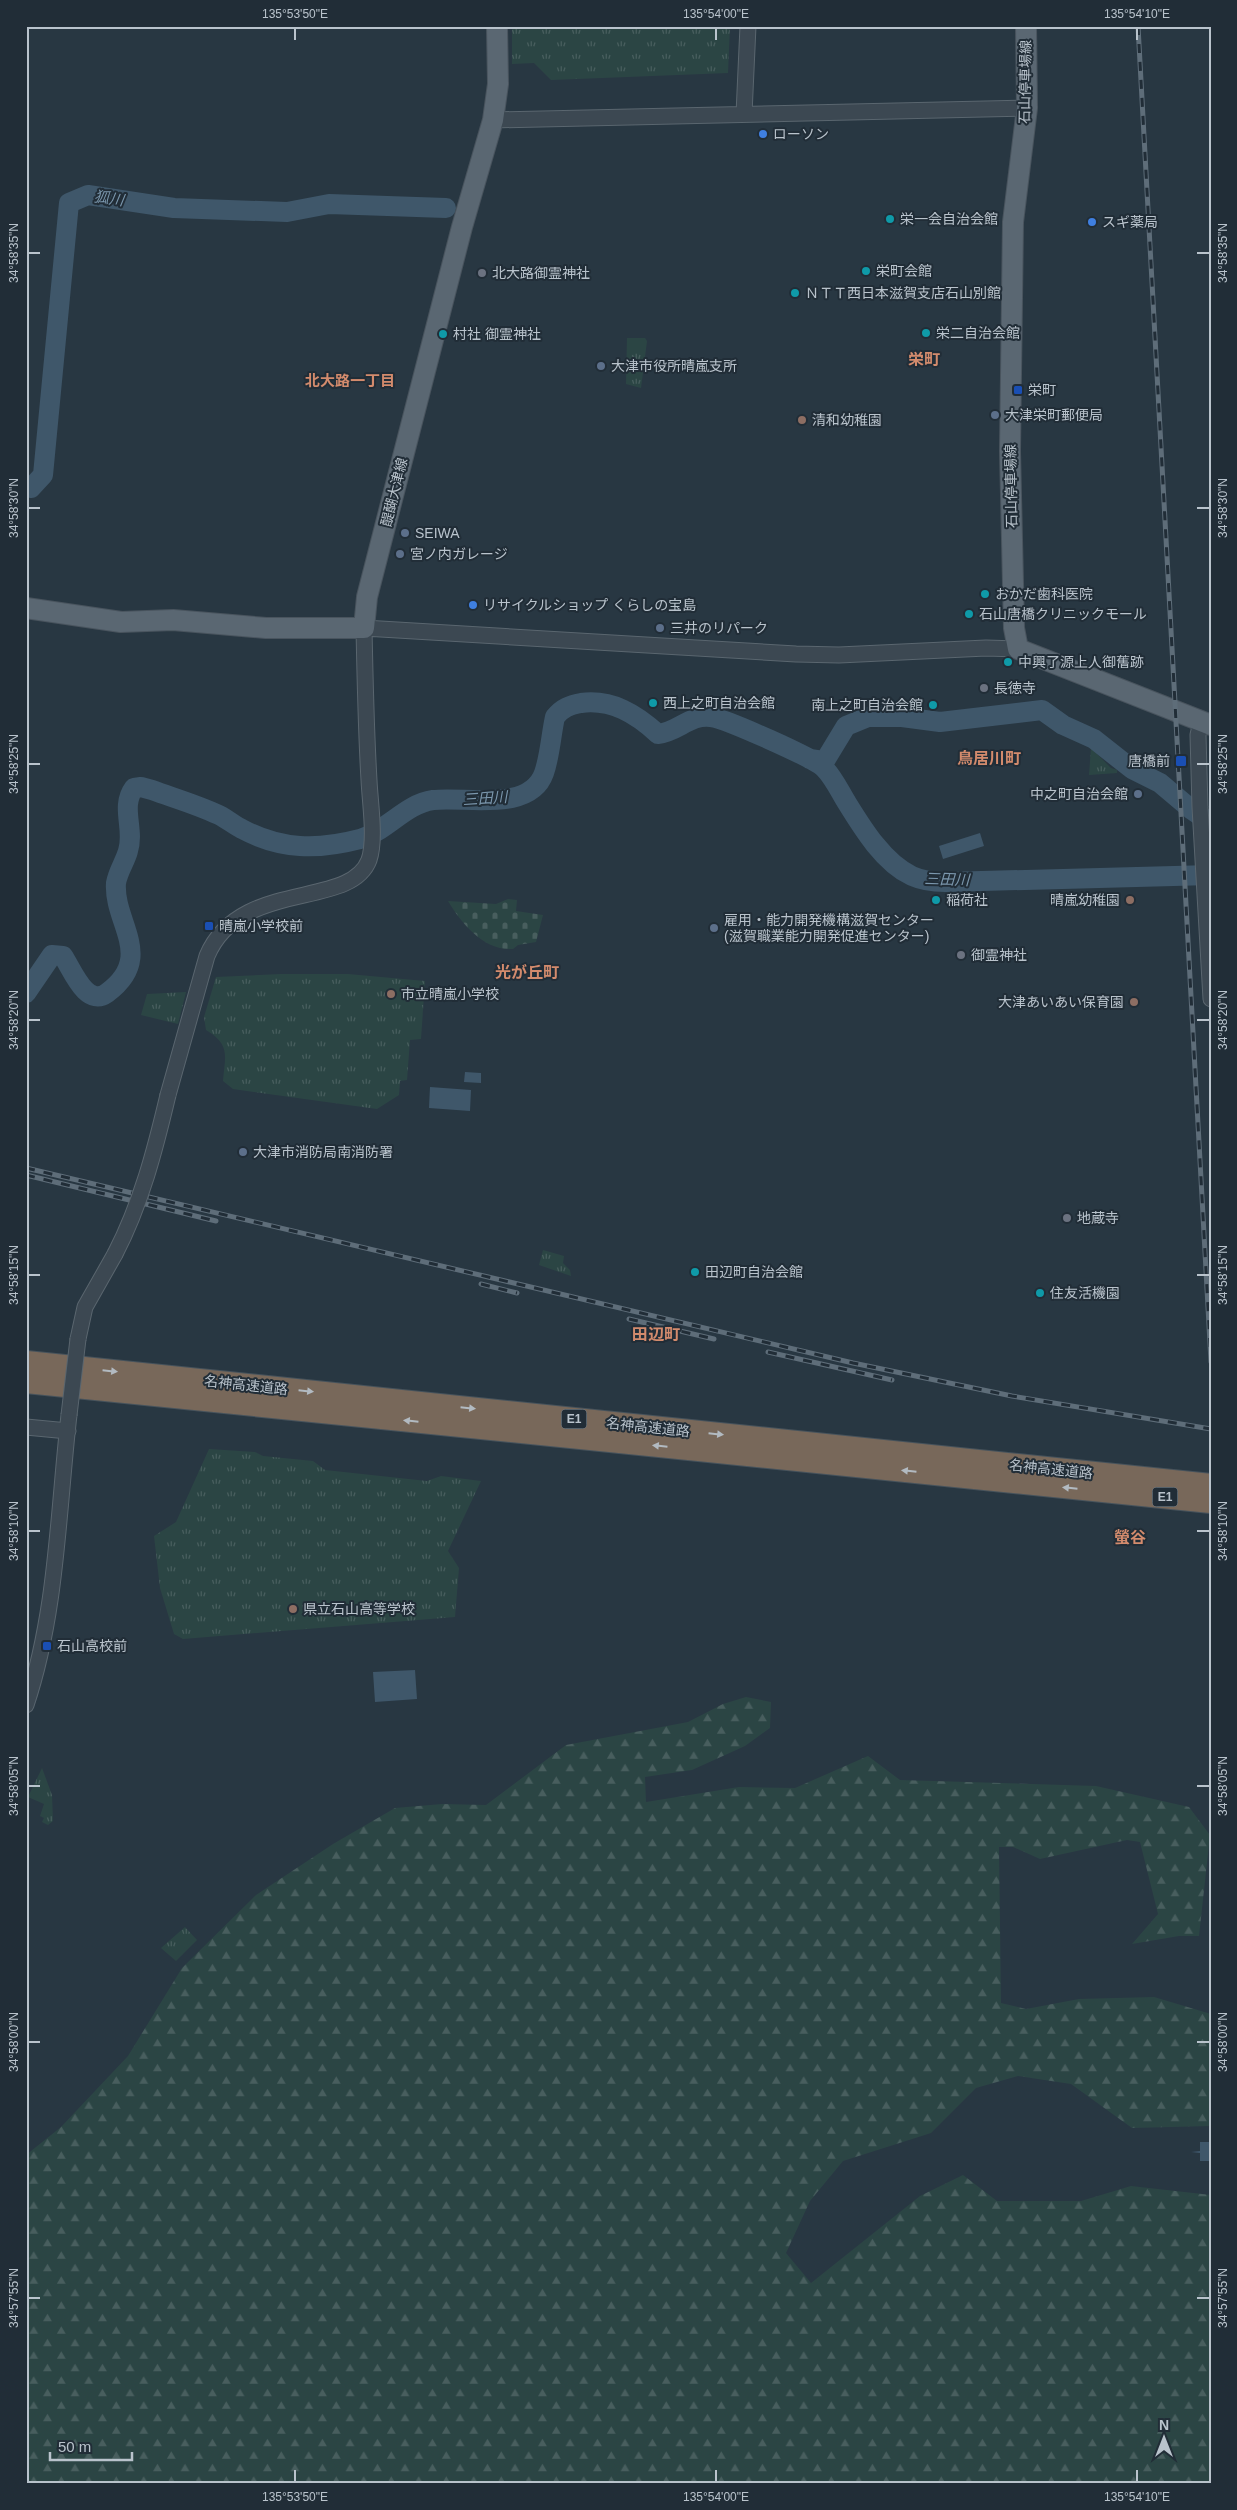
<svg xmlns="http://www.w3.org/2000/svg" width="1237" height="2510" font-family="Arial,'Noto Sans JP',sans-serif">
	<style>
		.forest { fill: url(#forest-firs) }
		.cemetery { fill: url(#cemetery-stones) }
		.park { fill: url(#park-tufts) }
		.water { fill: #3f576a }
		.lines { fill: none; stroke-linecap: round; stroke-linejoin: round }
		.river { stroke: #3f576a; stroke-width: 20 }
		.minor-casing { stroke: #5a666f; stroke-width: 17 }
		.major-casing { stroke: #49545e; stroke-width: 22 }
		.highway-casing { stroke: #47535c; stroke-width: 24 }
		.minor { stroke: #3c4852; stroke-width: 15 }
		.major { stroke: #5a6772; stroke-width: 20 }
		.highway { stroke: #78685a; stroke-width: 22 }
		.rail-casing { stroke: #5e6d79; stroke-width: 5 }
		.rail { stroke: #212d37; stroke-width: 3; stroke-dasharray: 9; stroke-linecap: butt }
		.minor-bridge-casing { stroke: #5a666f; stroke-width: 17; stroke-linecap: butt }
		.minor-bridge { stroke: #3c4852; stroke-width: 15 }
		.oneway { fill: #b2bac1 }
		.ticks { fill: none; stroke: #b9c3cc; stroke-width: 2 }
		.shop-dot { fill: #3f7fe0; stroke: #212d37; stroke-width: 2 }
		.culture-dot { fill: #0f9aa8; stroke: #212d37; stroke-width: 2 }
		.worship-dot { fill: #6b7280; stroke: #212d37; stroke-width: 2 }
		.service-dot { fill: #5c6f8a; stroke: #212d37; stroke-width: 2 }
		.transit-dot { fill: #1a4fb4; stroke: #212d37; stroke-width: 2 }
		.education-dot { fill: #8d6e63; stroke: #212d37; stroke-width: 2 }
		.labels { text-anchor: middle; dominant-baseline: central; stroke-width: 4; stroke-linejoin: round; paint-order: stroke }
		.shield { fill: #212d37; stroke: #8b969f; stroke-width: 1 }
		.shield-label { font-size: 12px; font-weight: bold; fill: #b9c3cc }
		.street-label { font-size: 14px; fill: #b9c3cc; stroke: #212d37 }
		.poi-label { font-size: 14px; fill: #b9c3cc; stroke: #212d37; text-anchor: start }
		.water-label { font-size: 15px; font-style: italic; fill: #7b97ad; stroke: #212d37 }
		.neighbourhood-label { font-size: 15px; font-weight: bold; fill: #d38b6d; stroke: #212d37 }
		.quarter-label { font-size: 16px; font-weight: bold; fill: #d38b6d; stroke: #212d37 }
		.neatline { fill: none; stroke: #b9c3cc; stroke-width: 2 }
		.ticks-label { font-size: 12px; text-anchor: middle; fill: #b9c3cc }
	</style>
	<defs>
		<pattern id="forest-firs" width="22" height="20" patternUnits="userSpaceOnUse" patternTransform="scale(1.25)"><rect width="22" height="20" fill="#2b4544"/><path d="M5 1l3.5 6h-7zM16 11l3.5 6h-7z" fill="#485e5e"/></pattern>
		<pattern id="cemetery-stones" width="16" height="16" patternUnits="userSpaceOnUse" patternTransform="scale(1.25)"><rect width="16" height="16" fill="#2b4544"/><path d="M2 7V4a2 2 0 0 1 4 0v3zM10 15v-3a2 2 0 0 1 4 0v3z" fill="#485e5e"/></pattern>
		<pattern id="park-tufts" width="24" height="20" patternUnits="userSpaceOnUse" patternTransform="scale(1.25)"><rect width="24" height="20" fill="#2b4544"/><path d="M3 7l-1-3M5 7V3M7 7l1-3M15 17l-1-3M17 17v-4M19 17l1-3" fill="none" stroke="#485e5e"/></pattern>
	</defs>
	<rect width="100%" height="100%" fill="#283742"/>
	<path class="forest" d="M746 1697 771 1702 770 1728 745 1746 692 1770 645 1777 646 1802 739 1787 795 1788 868 1756 900 1780 1096 1786 1189 1807 1210 1835 1199 1936H1179L1132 1944 1158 1914 1140 1842 1127 1840 1040 1859 1013 1847H999L1001 2003 1026 2009 1079 1999 1154 1997 1211 2014V2126L1132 2128 1071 2084 1018 2076 976 2088 931 2133 843 2161 810 2201 786 2253 811 2283 920 2196 963 2175 997 2201H1081L1131 2186 1211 2195V2484H26V2155L61 2127 128 2056 182 1968 256 1895 333 1844 395 1808 442 1804 486 1805 566 1745 688 1722 723 1704Z"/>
	<path class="cemetery" d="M508 899 517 900 516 911 543 915 536 942 518 945 513 949C484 951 462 924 448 901L496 904Z"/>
	<path class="park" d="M512 26H730L728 73 551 80 534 63 512 64Z
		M627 338H645L647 341 641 388 626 384Z
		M1091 748 1111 768 1117 770V773L1089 775Z
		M281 974H348L425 981 421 1039 410 1040 407 1080 400 1081 399 1095 377 1109 233 1089 223 1081C225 1056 231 1045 206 1030L204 1017 216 977Z
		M186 992 178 1024 141 1015 147 994Z
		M543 1250 564 1256 563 1263 570 1270 571 1276 539 1265Z
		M209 1449 255 1452 263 1456 313 1461 325 1470 427 1481 441 1476 481 1481 448 1551 459 1568 455 1617 183 1639 174 1634 160 1588 154 1536 176 1522Z
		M42 1768 52 1795 53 1821 48 1825 42 1822 44 1818 40 1816 44 1804 28 1797Z
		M185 1927 197 1940 176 1961 161 1948Z"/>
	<path class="water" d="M980 833 984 846 943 859 939 846Z
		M465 1072 481 1073V1083L464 1082Z
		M430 1087 471 1090 470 1111 429 1108Z
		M415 1670 417 1699 375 1702 373 1672Z
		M1200 2142H1211V2161H1200V2153L1191 2152 1200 2151Z"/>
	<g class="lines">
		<path class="river" d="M26 487 31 488 43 475 69 203 88 195 174 208 287 212 329 204 446 208
			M810 759 823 761 826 759 846 726 868 717H902L940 722 1042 710 1063 725 1094 739 1132 769 1160 783 1192 810 1211 823
			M26 993 52 955 63 956C72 969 86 1008 107 993 156 957 113 923 116 883 118 871 125 862 128 851 135 829 120 807 134 788L141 787 152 790C174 798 198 805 219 815 227 819 234 825 242 829 281 850 318 850 360 839 387 831 405 804 433 800 465 796 530 813 544 773 550 756 551 735 555 717 562 708 570 705 581 703 612 699 636 714 658 734 678 732 690 714 711 717 726 719 814 758 824 768 834 778 840 792 847 803 863 829 884 863 912 876 923 881 934 882 945 882L1211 875"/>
		<g class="minor-casing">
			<path id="minor" d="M744 114 748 26
				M493 120 1027 108
				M1201 722 1198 735 1200 807 1211 999
				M168 1095 207 956C240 878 350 910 369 860 376 839 370 803 369 780 366 730 365 679 364 628L796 654 839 655 986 648 1018 649
				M78 1339 85 1307 115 1254
				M26 1427 68 1431
				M26 1705C57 1613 58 1511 69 1415"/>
		</g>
		<g class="major-casing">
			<path id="major" d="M1026 26 1027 108 1013 222 1010 451 1014 628 1018 649 1211 725
				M26 608 121 622 173 620 266 628H364L367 597 462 227 493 120 498 84 497 26"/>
		</g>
		<g class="highway-casing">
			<path id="highway" d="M26 1362 1211 1485
				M26 1382 1211 1502"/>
		</g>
		<use href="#minor" class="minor"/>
		<use href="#major" class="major"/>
		<use href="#highway" class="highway"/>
		<g class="rail-casing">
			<path id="rail" d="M1138 26 1211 1362
				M26 1168 853 1363 1012 1396 1211 1429
				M26 1175 216 1221
				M481 1284 517 1293
				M629 1319 714 1339
				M768 1352 892 1380"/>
		</g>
		<use href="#rail" class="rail"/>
		<g class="minor-bridge-casing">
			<path id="minor-bridge" d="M115 1254C141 1204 155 1150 168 1095
				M69 1415 78 1339"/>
		</g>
		<use href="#minor-bridge" class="minor-bridge"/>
	</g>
	<defs><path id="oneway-solid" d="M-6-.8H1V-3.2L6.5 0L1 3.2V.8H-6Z" transform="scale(1.25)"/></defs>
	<g class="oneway">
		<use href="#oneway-solid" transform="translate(110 1371) rotate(6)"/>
		<use href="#oneway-solid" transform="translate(306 1391) rotate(6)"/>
		<use href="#oneway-solid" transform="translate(468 1408) rotate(6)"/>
		<use href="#oneway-solid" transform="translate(411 1421) rotate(-174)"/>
		<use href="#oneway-solid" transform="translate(716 1434) rotate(6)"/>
		<use href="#oneway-solid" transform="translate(660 1446) rotate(-174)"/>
		<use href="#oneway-solid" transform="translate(909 1471) rotate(-174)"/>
		<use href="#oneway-solid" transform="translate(1070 1488) rotate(-174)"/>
	</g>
	<path class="ticks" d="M295 28V40M716 28V40M1137 28V40M28 253H40M1197 253H1210M28 508H40M1197 508H1210M28 764H40M1197 764H1210M28 1020H40M1197 1020H1210M28 1275H40M1197 1275H1210M28 1531H40M1197 1531H1210M28 1786H40M1197 1786H1210M28 2042H40M1197 2042H1210M28 2298H40M1197 2298H1210M295 2470V2482M716 2470V2482M1137 2470V2482"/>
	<g class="shop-dot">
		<circle cx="763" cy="134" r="5"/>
		<circle cx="1092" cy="222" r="5"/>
		<circle cx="473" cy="605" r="5"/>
	</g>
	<g class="culture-dot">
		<circle cx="890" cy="219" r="5"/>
		<circle cx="866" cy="271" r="5"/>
		<circle cx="795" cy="293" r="5"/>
		<circle cx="926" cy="333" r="5"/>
		<circle cx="443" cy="334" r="5"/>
		<circle cx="985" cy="594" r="5"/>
		<circle cx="969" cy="614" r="5"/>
		<circle cx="1008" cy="662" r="5"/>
		<circle cx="653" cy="703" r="5"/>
		<circle cx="933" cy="705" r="5"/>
		<circle cx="936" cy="900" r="5"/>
		<circle cx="695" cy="1272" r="5"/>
		<circle cx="1040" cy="1293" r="5"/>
	</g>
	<g class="worship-dot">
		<circle cx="482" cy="273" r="5"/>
		<circle cx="984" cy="688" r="5"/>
		<circle cx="961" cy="955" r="5"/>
		<circle cx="1067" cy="1218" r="5"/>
	</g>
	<g class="service-dot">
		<circle cx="601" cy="366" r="5"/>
		<circle cx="995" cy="415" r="5"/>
		<circle cx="405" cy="533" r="5"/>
		<circle cx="400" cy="554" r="5"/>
		<circle cx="660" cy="628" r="5"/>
		<circle cx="1138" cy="794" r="5"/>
		<circle cx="714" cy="928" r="5"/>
		<circle cx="243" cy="1152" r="5"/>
	</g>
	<g class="transit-dot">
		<rect x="1013" y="385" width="10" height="10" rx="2.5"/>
		<rect x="1175" y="755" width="12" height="12" rx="2.5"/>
		<rect x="204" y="921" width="10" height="10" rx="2.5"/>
		<rect x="42" y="1641" width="10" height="10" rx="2.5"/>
	</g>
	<g class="education-dot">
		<circle cx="802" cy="420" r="5"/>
		<circle cx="1130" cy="900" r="5"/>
		<circle cx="391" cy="994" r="5"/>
		<circle cx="1134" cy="1002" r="5"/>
		<circle cx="293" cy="1609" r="5"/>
	</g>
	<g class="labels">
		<g class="shield">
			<rect x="561.5" y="1409.5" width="25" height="19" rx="4"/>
			<rect x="1152.5" y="1487.5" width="25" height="19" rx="4"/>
		</g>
		<g class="shield-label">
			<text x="574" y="1419">E1</text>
			<text x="1165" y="1497">E1</text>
		</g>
		<g class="street-label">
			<text transform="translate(1025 82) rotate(-89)">石山停車場線</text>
			<text transform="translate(1011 486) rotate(-91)">石山停車場線</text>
			<text transform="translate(394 492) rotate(-76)">醍醐大津線</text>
			<text transform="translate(246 1385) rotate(6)">名神高速道路</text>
			<text transform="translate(648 1427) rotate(6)">名神高速道路</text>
			<text transform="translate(1051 1469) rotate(6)">名神高速道路</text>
		</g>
		<g class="poi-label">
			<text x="773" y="134">ローソン</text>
			<text x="900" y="219">栄一会自治会館</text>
			<text x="1102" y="222">スギ薬局</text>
			<text x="876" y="271">栄町会館</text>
			<text x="492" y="273">北大路御霊神社</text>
			<text x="805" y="293">ＮＴＴ西日本滋賀支店石山別館</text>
			<text x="936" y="333">栄二自治会館</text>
			<text x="453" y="334">村社 御霊神社</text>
			<text x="611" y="366">大津市役所晴嵐支所</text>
			<text x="1028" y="390">栄町</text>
			<text x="1005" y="415">大津栄町郵便局</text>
			<text x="812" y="420">清和幼稚園</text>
			<text x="415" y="533">SEIWA</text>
			<text x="410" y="554">宮ノ内ガレージ</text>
			<text x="995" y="594">おかだ歯科医院</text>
			<text x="483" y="605">リサイクルショップ くらしの宝島</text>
			<text x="979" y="614">石山唐橋クリニックモール</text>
			<text x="670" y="628">三井のリパーク</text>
			<text x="1018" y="662">中興了源上人御𦾔跡</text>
			<text x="994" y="688">長徳寺</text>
			<text x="663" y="703">西上之町自治会館</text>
			<text x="923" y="705" text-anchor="end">南上之町自治会館</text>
			<text x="1170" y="761" text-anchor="end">唐橋前</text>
			<text x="1128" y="794" text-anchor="end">中之町自治会館</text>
			<text x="946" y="900">稲荷社</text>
			<text x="1120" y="900" text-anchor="end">晴嵐幼稚園</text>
			<text x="724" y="920">雇用・能力開発機構滋賀センター<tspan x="724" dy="16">(滋賀職業能力開発促進センター)</tspan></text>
			<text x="219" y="926">晴嵐小学校前</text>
			<text x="971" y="955">御霊神社</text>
			<text x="401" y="994">市立晴嵐小学校</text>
			<text x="1124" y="1002" text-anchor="end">大津あいあい保育園</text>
			<text x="253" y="1152">大津市消防局南消防署</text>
			<text x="1077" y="1218">地蔵寺</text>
			<text x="705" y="1272">田辺町自治会館</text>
			<text x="1050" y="1293">住友活機園</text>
			<text x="303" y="1609">県立石山高等学校</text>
			<text x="57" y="1646">石山高校前</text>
		</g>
		<g class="water-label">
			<text transform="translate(109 198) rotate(8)">狐川</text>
			<text transform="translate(485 798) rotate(-4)">三田川</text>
			<text transform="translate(947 879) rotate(2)">三田川</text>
		</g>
		<g class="neighbourhood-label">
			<text x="350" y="380">北大路一丁目</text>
		</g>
		<g class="quarter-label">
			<text x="924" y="359">栄町</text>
			<text x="989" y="758">鳥居川町</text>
			<text x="527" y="972">光が丘町</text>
			<text x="656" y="1334">田辺町</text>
			<text x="1130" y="1537">螢谷</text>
		</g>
	</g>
	<rect width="1237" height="2510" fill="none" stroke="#212d37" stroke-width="55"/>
	<g transform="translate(1164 2438)" stroke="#212d37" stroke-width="4" paint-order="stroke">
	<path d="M0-4L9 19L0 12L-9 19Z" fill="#b9c3cc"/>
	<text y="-8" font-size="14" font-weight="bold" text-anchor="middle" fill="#b9c3cc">N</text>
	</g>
	<path d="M50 2452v8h82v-8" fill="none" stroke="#b9c3cc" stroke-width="2.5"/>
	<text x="58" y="2452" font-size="15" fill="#b9c3cc" stroke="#212d37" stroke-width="4" paint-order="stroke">50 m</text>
	<rect x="28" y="28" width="1182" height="2454" class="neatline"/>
	<g class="ticks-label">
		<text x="295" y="18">135°53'50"E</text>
		<text x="716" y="18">135°54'00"E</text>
		<text x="1137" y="18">135°54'10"E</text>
		<text transform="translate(14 253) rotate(-90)" y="4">34°58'35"N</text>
		<text transform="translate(1223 253) rotate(-90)" y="4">34°58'35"N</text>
		<text transform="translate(14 508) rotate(-90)" y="4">34°58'30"N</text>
		<text transform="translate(1223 508) rotate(-90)" y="4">34°58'30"N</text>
		<text transform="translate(14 764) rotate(-90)" y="4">34°58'25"N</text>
		<text transform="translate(1223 764) rotate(-90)" y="4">34°58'25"N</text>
		<text transform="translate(14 1020) rotate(-90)" y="4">34°58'20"N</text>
		<text transform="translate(1223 1020) rotate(-90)" y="4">34°58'20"N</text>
		<text transform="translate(14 1275) rotate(-90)" y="4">34°58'15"N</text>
		<text transform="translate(1223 1275) rotate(-90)" y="4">34°58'15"N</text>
		<text transform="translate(14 1531) rotate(-90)" y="4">34°58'10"N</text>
		<text transform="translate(1223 1531) rotate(-90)" y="4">34°58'10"N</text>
		<text transform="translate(14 1786) rotate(-90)" y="4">34°58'05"N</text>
		<text transform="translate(1223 1786) rotate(-90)" y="4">34°58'05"N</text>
		<text transform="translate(14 2042) rotate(-90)" y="4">34°58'00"N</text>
		<text transform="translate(1223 2042) rotate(-90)" y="4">34°58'00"N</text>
		<text transform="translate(14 2298) rotate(-90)" y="4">34°57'55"N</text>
		<text transform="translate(1223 2298) rotate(-90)" y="4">34°57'55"N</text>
		<text x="295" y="2501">135°53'50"E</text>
		<text x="716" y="2501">135°54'00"E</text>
		<text x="1137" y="2501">135°54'10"E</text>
	</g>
</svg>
